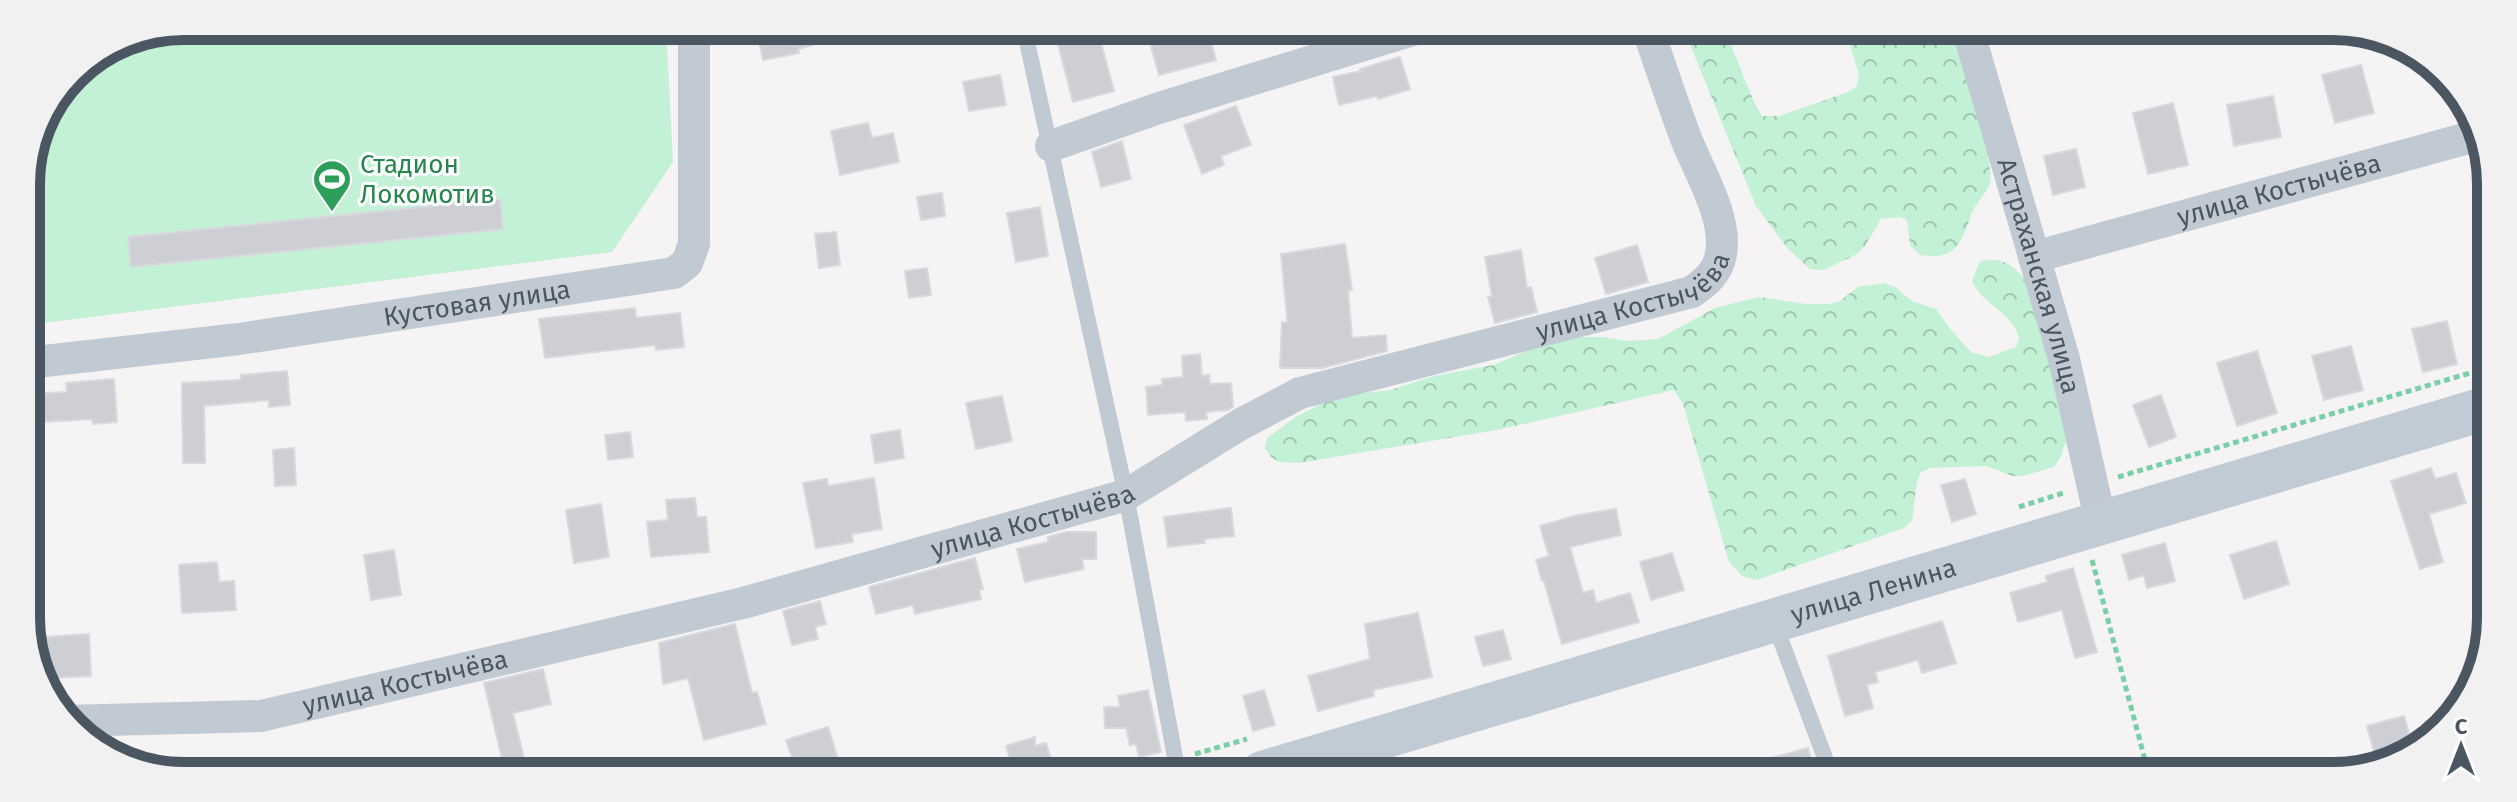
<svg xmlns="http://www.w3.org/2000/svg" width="2517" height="802" font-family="'Fira Sans',sans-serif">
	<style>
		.forest { fill: url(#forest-crowns) }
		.park { fill: #c3f1d5 }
		.building { fill: #cdcfd5; stroke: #d7d9de; stroke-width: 2 }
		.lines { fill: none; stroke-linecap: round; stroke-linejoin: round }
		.path { stroke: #7ad0a6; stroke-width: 5; stroke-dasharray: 6 4; stroke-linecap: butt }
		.lane { stroke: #c1cad2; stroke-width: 16 }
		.street { stroke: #c1cad2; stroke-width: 32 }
		.secondary { stroke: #c1cbd6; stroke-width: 44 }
		.labels { text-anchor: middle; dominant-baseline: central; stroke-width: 6; stroke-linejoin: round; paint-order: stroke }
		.leisure-label { font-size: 26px; fill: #27864d; stroke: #fff; text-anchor: start }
		.street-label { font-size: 26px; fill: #4a5661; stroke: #fff }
		.rim { fill: none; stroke: #4a5661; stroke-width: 10 }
	</style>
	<defs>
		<pattern id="forest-crowns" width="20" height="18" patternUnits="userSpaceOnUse" patternTransform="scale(2)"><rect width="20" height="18" fill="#c3f1d5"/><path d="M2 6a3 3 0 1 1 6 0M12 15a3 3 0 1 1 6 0" fill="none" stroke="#a0c6b0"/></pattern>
	</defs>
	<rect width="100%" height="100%" fill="#f5f3f3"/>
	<path class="forest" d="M1684 30H1725L1754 102 1762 116H1779L1848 92 1857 86 1859 74 1845 30H1956C1963 60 1995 158 1990 182 1987 194 1975 203 1971 215 1962 243 1955 261 1920 255L1910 245 1907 220 1900 217 1881 219 1865 246 1857 254 1824 270 1810 269 1788 249 1756 206Z
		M1992 260C2007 260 2015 268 2025 279L2069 433 2060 458 2054 467 2022 476H2013L1986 466 1931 468 1921 472 1917 482 1912 521 1904 528 1757 580 1743 577 1729 562 1683 404 1674 390 1497 430 1299 463 1279 462 1271 457 1265 448 1267 438 1297 416 1327 401 1348 395 1390 390 1434 376 1493 365 1534 348 1577 337H1603L1628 341 1658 339 1715 308 1759 297 1806 304H1829L1840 301 1858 287 1884 283 1895 287 1912 301 1936 309 1951 330 1971 352 1989 357 2016 347 2019 338C2012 311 1983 306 1972 281L1980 261Z"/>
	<path class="park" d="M184 26 666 27 673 162 612 252 27 325 26 174 42 115 73 72 124 38Z"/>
	<path class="building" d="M756 27 850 28 851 34 798 49 799 53 763 60Z
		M1054 28H1097L1114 91 1073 102Z
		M1146 28 1189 29 1192 38 1209 34 1216 60 1159 75Z
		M1400 57 1410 89 1378 99 1377 96 1339 105 1333 77 1361 71 1360 69Z
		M2361 65 2374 113 2335 123 2322 75Z
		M1000 75 1006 105 969 111 963 82Z
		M2273 96 2281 137 2234 146 2227 105Z
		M2173 103 2188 165 2148 174 2133 113Z
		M1236 106 1251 145 1221 156 1224 165 1202 174 1184 125Z
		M868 123 872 138 893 133 899 162 840 175 831 131Z
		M1122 141 1131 179 1101 187 1092 152Z
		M2076 149 2085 187 2053 195 2044 156Z
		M942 193 945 216 921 220 917 197Z
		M500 199 503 229 131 267 128 237Z
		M1040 207 1048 256 1016 262 1007 213Z
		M836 232 840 265 819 268 815 234Z
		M1345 244 1352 290 1348 291 1352 338 1386 335 1387 351 1322 368H1280L1282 322 1287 323V317L1281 254Z
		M1637 245 1648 282 1606 294 1595 258Z
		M1521 250 1527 288 1531 287 1537 312 1495 323 1488 297 1492 296 1485 257Z
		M927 268 931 295 909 298 905 271Z
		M635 308 636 318 680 313 684 347 656 350 655 345 545 358 539 319Z
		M2447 321 2457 364 2423 372 2412 329Z
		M2351 346 2363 390 2324 400 2312 356Z
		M2257 351 2277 413 2237 426 2217 363Z
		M1200 354 1202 376 1209 375 1210 384 1231 383 1233 407 1228 410 1206 412 1207 419 1186 421 1185 412 1148 415 1146 387 1162 385V379L1183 377 1182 356Z
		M287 371 290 405 269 407V400L204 406 205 463H183L182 383 241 380V375Z
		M114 379 117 422 93 424 92 419 28 423V394L67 392 66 383Z
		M2161 395 2176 437 2149 447 2133 405Z
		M1002 396 1012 441 976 449 966 403Z
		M900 430 904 458 875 463 871 435Z
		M630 432 633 457 608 460 605 435Z
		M294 448 296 485 275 486 273 450Z
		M2431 468 2435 479 2456 473 2466 503 2429 514 2443 562 2420 569 2391 481Z
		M874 478 882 529 852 534 853 542 816 548 803 483 827 479 828 486Z
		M1965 479 1976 514 1952 522 1941 485Z
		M695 498 697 517H706L709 552 651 557 647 522 668 520 666 500Z
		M601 504 609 557 574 563 566 510Z
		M1231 508 1234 536 1204 539 1205 543 1168 547 1164 517Z
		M1616 509 1621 535 1570 547 1583 593 1593 590 1596 603 1630 593 1639 622 1562 644 1544 581H1542L1536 560 1549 556 1540 526 1578 515Z
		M1066 532H1096V559H1082L1084 569 1025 582 1017 549 1048 542V537Z
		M2276 541 2289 584 2244 599 2230 555Z
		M2165 543 2175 581 2147 588 2144 575 2129 580 2122 555Z
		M394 550 401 595 371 600 364 555Z
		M1672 553 1684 590 1651 600 1640 562Z
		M975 558 983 589 979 590 981 599 915 614 913 605 876 614 869 587Z
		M217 562 219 582 234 581 236 610 182 613 179 565Z
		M2073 568 2097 652 2075 658 2062 610 2018 622 2010 593 2047 582 2046 576Z
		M820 601 826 624 815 627 818 639 792 645 783 611Z
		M1418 613 1432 677 1373 690 1374 696 1318 711 1308 676 1370 659 1365 624Z
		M1942 621 1956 663 1922 673 1918 660 1875 672 1878 682 1867 685 1873 708 1845 716 1828 656Z
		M735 624 752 693 757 692 766 724 704 740 688 678 663 684 659 643Z
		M1503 630 1511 659 1483 666 1475 637Z
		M89 634 91 676 47 678 45 637Z
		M543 669 551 704 513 713 527 771H505L484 683Z
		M1148 690 1161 752 1139 757 1136 744 1130 745 1126 728H1105L1104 707H1120L1118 696Z
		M1264 690 1275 725 1253 731 1243 696Z
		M2404 716 2411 741 2374 752 2367 726Z
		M828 727 842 772H797L786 740Z
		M1035 737V746L1046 743 1055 773H1014L1006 746Z
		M1808 748 1815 774H1739L1738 767Z"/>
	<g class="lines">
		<path class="path" d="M2118 477 2487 368
			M2019 507 2066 492
			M2092 560 2149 775
			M1195 754 1247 739
			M1129 773 1158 764"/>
		<path class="lane" d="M1024 28 1126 495 1178 773
			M1774 622 1831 774"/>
		<g class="street">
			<path id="s1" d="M1968 30 2064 359 2101 523"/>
			<path d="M1051 146 1156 109 1416 29"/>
			<path id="s2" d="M2034 257 2479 135"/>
			<path id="s3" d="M27 363 239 339 674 273 687 263 694 244V27"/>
			<path id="s4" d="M65 721 261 716 743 603 1126 495 1241 424 1300 393 1692 292C1706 282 1718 272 1721 254 1728 218 1698 170 1685 136 1672 101 1660 65 1648 30"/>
		</g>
		<path class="secondary" id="s5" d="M1262 773 2487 408"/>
	</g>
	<defs>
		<g id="stadium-pin" transform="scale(2)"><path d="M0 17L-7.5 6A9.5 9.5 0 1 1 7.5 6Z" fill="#2e9e5b" stroke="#fff"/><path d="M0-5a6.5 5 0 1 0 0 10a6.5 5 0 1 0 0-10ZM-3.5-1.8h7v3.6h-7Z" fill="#fff"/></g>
	</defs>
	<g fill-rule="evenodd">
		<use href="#stadium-pin" x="332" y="179"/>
	</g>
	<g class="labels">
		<g class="leisure-label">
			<text x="360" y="164">Стадион<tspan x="360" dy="30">Локомотив</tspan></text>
		</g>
		<g class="street-label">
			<text stroke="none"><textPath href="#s2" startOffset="254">улица Костычёва</textPath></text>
			<text stroke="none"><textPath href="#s1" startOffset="256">Астраханская улица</textPath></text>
			<text stroke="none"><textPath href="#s4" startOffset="1640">улица Костычёва</textPath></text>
			<text stroke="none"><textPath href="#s3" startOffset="454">Кустовая улица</textPath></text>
			<text stroke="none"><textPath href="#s4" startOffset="992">улица Костычёва</textPath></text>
			<text stroke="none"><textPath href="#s5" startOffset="638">улица Ленина</textPath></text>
			<text stroke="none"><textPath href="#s4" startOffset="344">улица Костычёва</textPath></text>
		</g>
	</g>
	<path d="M0 0H2517V802H0ZM184 40H2333A144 144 0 0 1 2477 184V618A144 144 0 0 1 2333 762H184A144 144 0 0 1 40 618V184A144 144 0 0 1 184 40Z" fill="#f1f1f2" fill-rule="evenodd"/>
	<path class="rim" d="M184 40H2333A144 144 0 0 1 2477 184V618A144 144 0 0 1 2333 762H184A144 144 0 0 1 40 618V184A144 144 0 0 1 184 40Z"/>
	<g transform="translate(2461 746)" stroke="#ffffff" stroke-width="6" paint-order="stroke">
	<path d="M0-6L14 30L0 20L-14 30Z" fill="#4a5661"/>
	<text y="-12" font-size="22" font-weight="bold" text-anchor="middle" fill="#4a5661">С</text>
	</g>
</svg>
